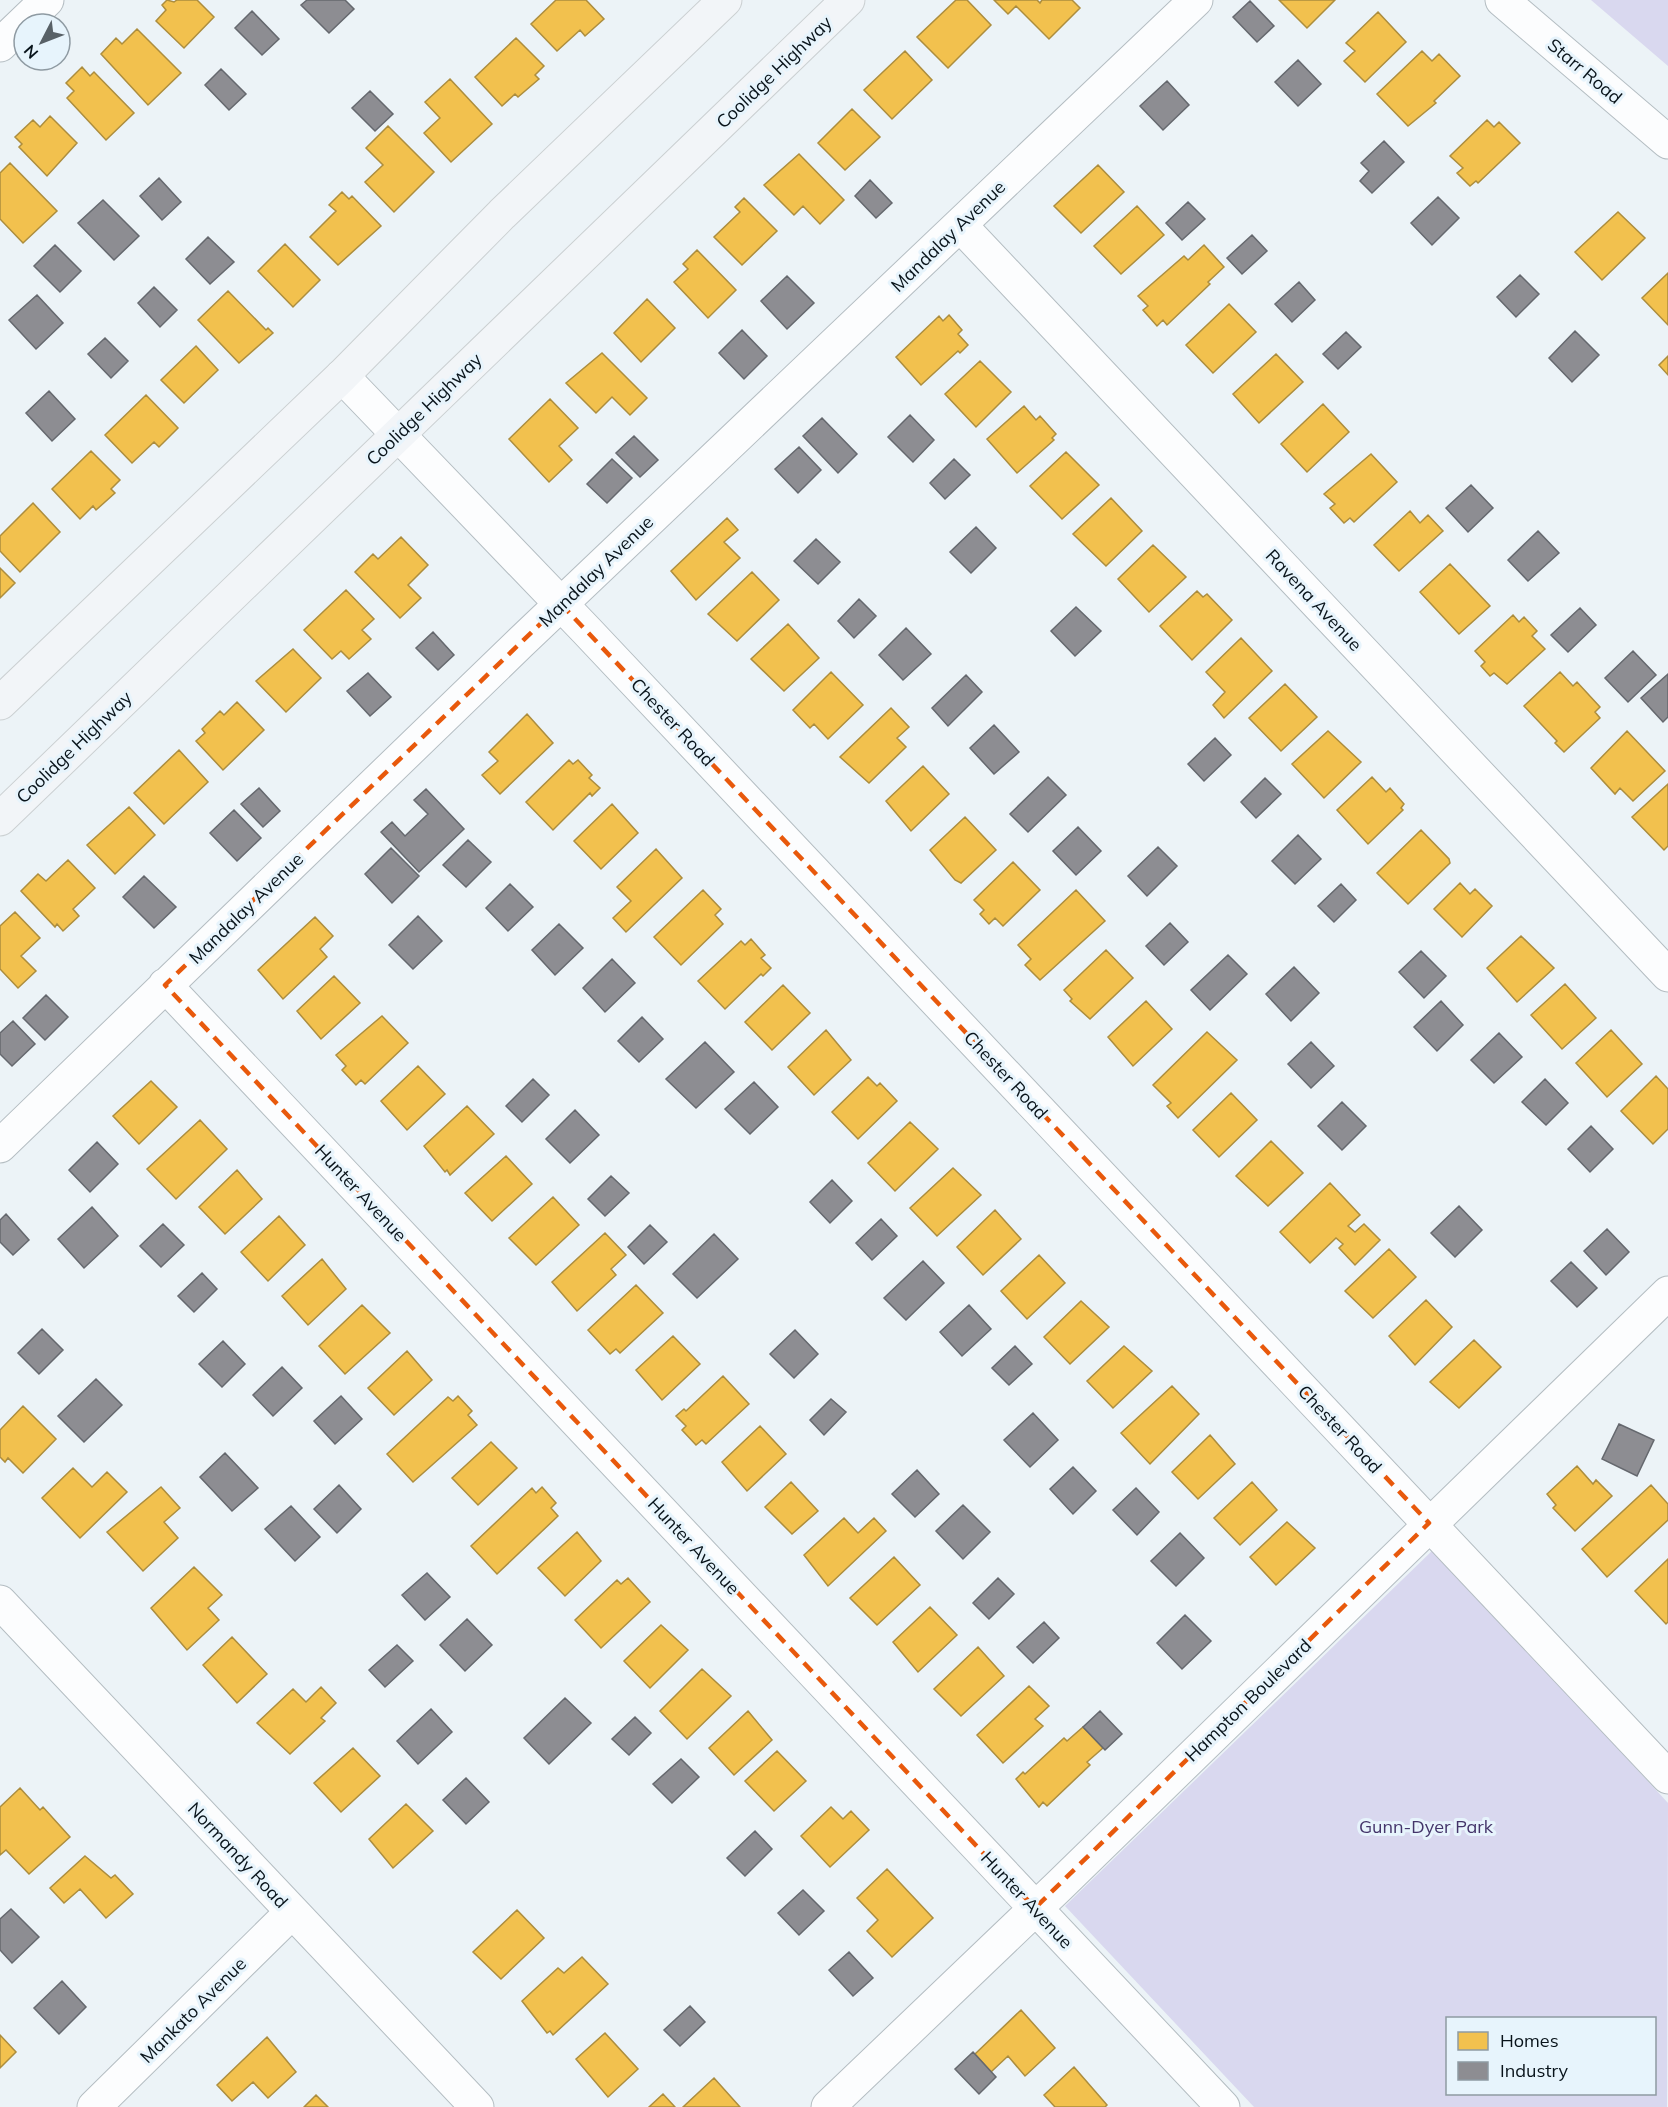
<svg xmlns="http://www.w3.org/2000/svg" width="1668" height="2107" font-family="Mulish,sans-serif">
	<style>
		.green { fill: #d9d8ef; fill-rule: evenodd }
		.homes { fill: #f2c14e; stroke: #ac8d3e; stroke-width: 1.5 }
		.industry { fill: #8d8d92; stroke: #65686e; stroke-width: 1.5 }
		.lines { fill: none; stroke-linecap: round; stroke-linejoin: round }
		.minor-casing { stroke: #b4bdc2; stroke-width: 35 }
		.major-casing { stroke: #cbd0d2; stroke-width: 35 }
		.minor { stroke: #fcfdfe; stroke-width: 33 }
		.major { stroke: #f2f5f8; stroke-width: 33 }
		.marked { fill: none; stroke: #e8590c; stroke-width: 4.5; stroke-dasharray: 12 8; stroke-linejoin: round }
		.labels { text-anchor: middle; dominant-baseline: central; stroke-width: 6; stroke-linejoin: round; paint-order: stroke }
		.street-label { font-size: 18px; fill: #08131a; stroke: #e7f4fc }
		.park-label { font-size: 18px; fill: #44356a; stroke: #e7f4fc }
	</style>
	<rect width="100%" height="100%" fill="#ecf3f7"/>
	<path class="green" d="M1591 0H1668V66Z
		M1434 1549 1668 1803 1667 2107H1254L1065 1906ZM1448 2018H1654V2094H1448Z"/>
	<path class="homes" d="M167 0 174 2 177 0H197L214 17 184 48 156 21 166 10 162 5Z
		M556 0H586L604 19 585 36 580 30 557 51 531 24Z
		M956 0H967L991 25 948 68 917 37Z
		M994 0H1037L1040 3 1042 0H1072L1080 8 1049 39 1016 6 1008 14Z
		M1279 0H1335L1307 28Z
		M1378 12 1406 42 1365 82 1344 61 1355 51 1346 43Z
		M137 29 181 73 148 105 101 54 116 38 122 44Z
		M516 38 544 66 535 75 539 79 518 97 515 94 502 106 475 77Z
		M905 51 932 80 892 119 864 90Z
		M1422 51 1432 61 1439 54 1460 76 1434 101 1436 103 1408 126 1377 94Z
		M82 67 90 76 94 72 134 113 106 140 67 98 74 91 66 83Z
		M450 79 492 124 451 162 424 133 440 118 425 102Z
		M852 109 880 137 845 170 818 143Z
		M50 116 77 143 47 176 19 147 22 144 15 137 33 120 40 127Z
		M1487 120 1494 127 1499 122 1520 143 1478 183 1476 181 1470 186 1457 173 1463 168 1450 156Z
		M388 126 434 172 394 212 365 182 383 165 366 148Z
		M799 154 844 200 820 224 803 206 794 215 764 185Z
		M10 163 57 211 23 243 0 219V173Z
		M1098 165 1124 192 1081 233 1054 206Z
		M342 192 349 199 352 196 381 226 338 265 310 237 336 211 329 205Z
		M744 198 777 231 742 265 714 237 740 212 735 207Z
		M1137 206 1164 235 1121 274 1094 246Z
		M1618 212 1645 238 1602 280 1575 252Z
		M285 244 320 280 293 307 258 271Z
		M1204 245 1224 267 1208 282 1210 284 1167 325 1163 320 1157 326 1143 310 1148 306 1138 296 1184 256 1188 260Z
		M697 250 736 290 708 318 674 282 688 269 683 264Z
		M1668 273V325L1642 298Z
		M228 291 266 330 268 328 273 333 239 363 198 320Z
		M647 299 675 328 641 362 614 333Z
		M1229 304 1256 332 1213 373 1186 345Z
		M949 315 962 330 958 334 968 345 960 353 958 351 921 385 896 357 939 316 943 321Z
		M196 346 218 370 184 403 161 380Z
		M602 353 647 398 630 415 612 397 596 413 566 383Z
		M1276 354 1303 382 1259 423 1233 394Z
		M1668 356V375L1659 365Z
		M980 361 1011 392 976 427 945 394Z
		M146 395 178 428 159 447 154 442 132 463 105 435Z
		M550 399 578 428 559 446 572 460 549 482 509 439Z
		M1323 404 1349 432 1307 472 1281 444Z
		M1024 406 1036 420 1040 416 1056 434 1052 438 1054 440 1017 473 987 439Z
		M91 451 120 480 111 489 115 493 96 510 93 506 80 519 52 489Z
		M1066 452 1099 485 1062 519 1030 486Z
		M1371 454 1397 482 1354 522 1350 518 1344 523 1330 508 1335 504 1324 494Z
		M1111 498 1142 531 1106 566 1073 534Z
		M33 503 60 532 20 572 0 551V536Z
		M1410 511 1420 523 1428 515 1443 531 1399 571 1374 545Z
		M727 518 738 530 724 542 740 558 696 600 671 571Z
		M401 537 428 565 408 585 421 598 400 618 355 572 373 554 378 559Z
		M1153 545 1186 577 1149 612 1118 579Z
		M1450 564 1490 606 1459 634 1420 592Z
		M0 568 15 583 0 598Z
		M752 572 779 600 737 641 708 614Z
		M346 590 374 619 362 630 371 639 349 659 341 651 332 659 304 630Z
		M1197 591 1203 597 1207 594 1232 620 1192 660 1160 626Z
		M1513 615 1519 622 1524 617 1537 631 1532 636 1545 649 1507 684 1494 673 1490 676 1481 666 1485 662 1475 651Z
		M788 624 819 658 784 691 751 659Z
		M1241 638 1272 671 1224 718 1213 705 1225 692 1206 672Z
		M293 649 321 678 286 712 256 681Z
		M831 672 863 705 828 739 814 724 810 728 793 710Z
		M1560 672 1573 686 1577 682 1600 707 1595 712 1600 718 1564 752 1555 743 1557 741 1524 706Z
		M1285 684 1317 717 1281 751 1249 718Z
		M237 702 264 730 223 770 196 741 205 733 202 729 220 711 224 715Z
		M891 708 909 727 897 738 906 747 869 783 840 757Z
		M527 714 553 743 500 794 482 775 498 761 489 752Z
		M1328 731 1361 762 1324 798 1292 764Z
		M1627 731 1665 771 1633 801 1620 788 1615 794 1591 768Z
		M179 750 208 782 164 824 134 793Z
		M569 760 573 764 578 760 592 775 589 778 600 788 592 796 590 793 553 830 526 802Z
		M923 766 949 794 911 831 886 801Z
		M1372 777 1386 792 1390 788 1404 804 1401 808 1403 810 1368 844 1337 810Z
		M1668 784V846L1664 850 1632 817Z
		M612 804 638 833 601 869 574 841Z
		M129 807 155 835 115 874 87 845Z
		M965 817 996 850 961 883 955 880 930 850Z
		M1421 830 1449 859 1450 863 1408 904 1377 873Z
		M656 849 682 878 626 932 613 918 631 901 617 887Z
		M68 860 95 888 73 909 79 916 63 931 57 924 55 927 21 891 38 874 46 881Z
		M1013 862 1040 890 1003 926 995 918 989 924 980 914 984 910 974 900Z
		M1460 883 1470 894 1475 889 1492 906 1462 937 1434 909Z
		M703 890 721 909 715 915 723 924 681 965 654 937Z
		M1076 890 1105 921 1040 980 1025 965 1031 959 1018 945Z
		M15 912 40 938 21 956 36 971 18 988 0 969V926Z
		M315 917 333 936 320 949 327 957 283 999 258 970Z
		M1521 936 1554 968 1517 1002 1487 968Z
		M751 939 765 955 761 958 771 968 763 976 761 974 725 1009 698 981 741 941 745 945Z
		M1106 950 1133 978 1090 1019 1070 1001 1072 999 1064 990Z
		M334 976 360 1003 321 1039 297 1011Z
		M1565 984 1596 1018 1562 1049 1531 1015Z
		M783 985 810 1013 772 1050 745 1022Z
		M1146 1001 1172 1029 1133 1066 1108 1037Z
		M382 1016 408 1043 365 1084 361 1080 356 1085 342 1070 346 1066 336 1055Z
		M826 1030 851 1060 814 1095 788 1067Z
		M1611 1030 1642 1064 1607 1097 1576 1063Z
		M1207 1032 1237 1060 1178 1118 1167 1106 1171 1103 1153 1085Z
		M418 1066 445 1094 407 1130 381 1101Z
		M1656 1076 1668 1089V1129L1653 1144 1621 1111Z
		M868 1077 877 1086 880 1083 897 1101 858 1139 832 1112Z
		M151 1081 177 1107 139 1144 113 1116Z
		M1231 1093 1257 1120 1219 1157 1193 1130Z
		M467 1106 494 1134 450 1175 447 1170 445 1172 424 1146Z
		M200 1120 227 1149 176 1199 147 1169Z
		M910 1122 938 1149 895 1191 868 1163Z
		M1271 1141 1303 1173 1268 1206 1236 1176Z
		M506 1156 532 1184 492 1221 465 1193Z
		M953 1168 981 1195 937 1236 910 1208Z
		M237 1170 262 1199 225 1234 199 1207Z
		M1330 1183 1360 1215 1348 1226 1355 1232 1364 1224 1380 1240 1355 1265 1339 1248 1343 1244 1336 1238 1310 1263 1280 1232Z
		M553 1197 579 1225 536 1265 509 1238Z
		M995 1210 1021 1239 983 1275 957 1247Z
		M279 1216 305 1245 268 1281 241 1252Z
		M605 1233 626 1255 611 1269 616 1275 577 1311 552 1282Z
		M1389 1249 1416 1277 1373 1318 1345 1291Z
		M1039 1255 1065 1283 1027 1319 1001 1291Z
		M322 1259 346 1289 308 1325 282 1296Z
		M636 1285 663 1313 620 1353 616 1349 610 1354 588 1330Z
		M1426 1300 1452 1327 1415 1365 1389 1336Z
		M1081 1301 1109 1327 1070 1364 1044 1337Z
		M362 1305 390 1333 345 1374 319 1346Z
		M673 1336 700 1364 662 1400 636 1370Z
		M1474 1340 1501 1367 1459 1408 1430 1382Z
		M1124 1346 1152 1371 1113 1408 1087 1381Z
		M407 1351 432 1380 394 1415 368 1388Z
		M723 1376 749 1404 706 1444 702 1440 696 1445 682 1430 686 1426 676 1416 684 1409 686 1411Z
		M1172 1386 1199 1414 1150 1464 1121 1433Z
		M458 1396 472 1411 468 1415 477 1425 413 1482 387 1454 448 1397 453 1401Z
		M23 1406 56 1439 23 1473 8 1458 5 1462 0 1457V1430Z
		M760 1426 786 1454 747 1491 722 1462Z
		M1210 1435 1235 1464 1198 1499 1172 1472Z
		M491 1442 517 1468 478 1505 452 1478Z
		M1577 1466 1593 1484 1596 1480 1612 1496 1575 1531 1553 1508 1556 1505 1547 1494Z
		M73 1468 92 1487 107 1472 127 1492 80 1538 42 1498Z
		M791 1482 818 1511 792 1534 765 1507Z
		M1252 1482 1277 1510 1240 1545 1214 1518Z
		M1651 1485 1668 1504V1520L1607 1577 1582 1549Z
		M161 1487 180 1508 164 1522 178 1538 143 1571 107 1532Z
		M542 1487 556 1503 551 1508 558 1516 497 1574 471 1546 532 1488 536 1493Z
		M844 1518 858 1533 874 1518 886 1531 828 1586 804 1555Z
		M1287 1522 1315 1548 1276 1585 1250 1557Z
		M577 1532 601 1561 565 1596 538 1568Z
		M894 1557 920 1585 877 1625 850 1598Z
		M1668 1559V1622L1666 1624 1635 1591Z
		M194 1567 222 1595 208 1608 219 1620 187 1650 151 1608Z
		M628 1578 650 1602 601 1648 575 1620 617 1580 621 1584Z
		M930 1607 957 1635 918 1672 893 1642Z
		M661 1625 688 1650 650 1688 624 1661Z
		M232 1637 267 1674 237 1703 203 1665Z
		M978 1647 1004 1676 961 1716 934 1689Z
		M702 1669 731 1696 687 1739 660 1711Z
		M1029 1686 1049 1706 1035 1719 1043 1726 1003 1763 977 1735Z
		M321 1687 336 1703 321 1718 325 1721 290 1754 257 1723 293 1689 306 1702Z
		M748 1711 772 1740 734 1775 709 1748Z
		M1083 1727 1103 1748 1087 1762 1090 1765 1047 1806 1043 1802 1039 1807 1016 1779 1023 1772 1025 1774 1064 1738 1067 1741Z
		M353 1748 380 1776 341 1812 314 1783Z
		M777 1751 806 1781 774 1811 745 1781Z
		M20 1788 40 1810 43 1807 70 1837 29 1874 6 1850 0 1855V1807Z
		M406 1804 433 1831 393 1868 369 1839Z
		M831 1807 843 1819 851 1811 869 1830 830 1867 801 1836Z
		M85 1856 111 1878 115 1875 133 1894 106 1918 80 1889 64 1903 50 1888Z
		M887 1869 933 1918 892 1957 867 1931 878 1920 857 1898Z
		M517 1910 544 1938 501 1979 473 1952Z
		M582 1957 608 1984 553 2035 550 2031 547 2033 522 2001 558 1968 564 1973Z
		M1021 2010 1055 2048 1025 2076 1008 2056 991 2072 975 2054Z
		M605 2033 638 2069 608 2097 576 2059Z
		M0 2035 16 2052 0 2068Z
		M267 2037 296 2072 268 2098 253 2082 232 2101 217 2085Z
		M1074 2067 1107 2105 1105 2107H1055L1044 2095Z
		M714 2078 740 2107H683Z
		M663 2094 675 2107H649Z
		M316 2095 328 2107H304Z"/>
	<path class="industry" d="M307 0H345L354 9 329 33 301 5Z
		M1250 1 1274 26 1257 42 1233 17Z
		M252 11 279 39 262 55 235 28Z
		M1298 60 1321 84 1298 106 1275 82Z
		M221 69 246 94 229 110 205 85Z
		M1167 81 1189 105 1163 130 1140 106Z
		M370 91 393 114 375 131 352 108Z
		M1384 141 1404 162 1372 193 1360 181 1369 171 1361 163Z
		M159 178 181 202 162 220 140 196Z
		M870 180 892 203 876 218 855 196Z
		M1438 197 1459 218 1432 245 1411 223Z
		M103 200 139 236 114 260 78 223Z
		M1188 202 1205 219 1182 240 1166 223Z
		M1252 235 1267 251 1242 274 1227 258Z
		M208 237 234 262 210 284 186 259Z
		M55 245 81 271 60 292 34 266Z
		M1520 275 1539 294 1516 317 1497 297Z
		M787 276 814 303 787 329 761 301Z
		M1299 282 1315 300 1292 322 1275 304Z
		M154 287 177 310 160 327 138 303Z
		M37 295 63 323 36 349 9 320Z
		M742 330 767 356 744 379 719 353Z
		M1575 331 1599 355 1572 382 1549 358Z
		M1346 332 1361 347 1338 369 1323 354Z
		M105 338 128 361 111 378 88 354Z
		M49 391 75 419 52 441 26 413Z
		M910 415 934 440 913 462 888 437Z
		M822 418 857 454 838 473 803 436Z
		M634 436 658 460 640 477 616 453Z
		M799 447 821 470 798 493 775 469Z
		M612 459 632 478 607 503 587 484Z
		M954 459 970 475 945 499 930 483Z
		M1471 485 1493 508 1468 532 1446 508Z
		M976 527 996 548 971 573 950 552Z
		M1538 531 1559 553 1528 581 1508 560Z
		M816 539 840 562 818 584 794 561Z
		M859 599 876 616 854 638 838 621Z
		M1076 607 1101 631 1075 656 1051 631Z
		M1580 608 1596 625 1568 652 1551 635Z
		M906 628 931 654 903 680 879 655Z
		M433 632 454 655 438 670 416 648Z
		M1633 651 1656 675 1628 702 1605 678Z
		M368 673 391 697 370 716 347 691Z
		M1668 674V717L1663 722 1641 698Z
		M966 675 982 692 948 726 932 708Z
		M994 725 1019 752 994 774 970 748Z
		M1215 738 1231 755 1204 781 1188 764Z
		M1048 777 1066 795 1028 832 1010 814Z
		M1265 778 1281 794 1256 818 1241 802Z
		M259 788 280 811 263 827 241 804Z
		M426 789 464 829 419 872 381 832 392 822 405 836 428 814 414 800Z
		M234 810 261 838 237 861 210 833Z
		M1078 827 1101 851 1076 875 1053 851Z
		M1298 835 1321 859 1295 884 1272 861Z
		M468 840 491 862 466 887 443 865Z
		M1158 847 1177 866 1147 896 1128 876Z
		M391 848 419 876 392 903 365 874Z
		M144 876 176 907 154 928 123 897Z
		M510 884 533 907 508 931 486 908Z
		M1341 884 1356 900 1334 922 1318 906Z
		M418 916 442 941 413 969 389 945Z
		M1170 923 1188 942 1164 965 1146 946Z
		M559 924 583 948 555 975 532 950Z
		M1421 951 1446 976 1424 998 1399 972Z
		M1228 955 1247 974 1210 1010 1191 990Z
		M612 959 635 983 605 1012 583 988Z
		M1294 967 1319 993 1291 1021 1266 994Z
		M46 995 68 1017 45 1040 23 1018Z
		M1441 1001 1463 1025 1437 1051 1414 1027Z
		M642 1017 663 1039 639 1062 618 1041Z
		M13 1021 35 1044 12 1066 0 1054V1033Z
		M1499 1033 1522 1057 1494 1083 1471 1060Z
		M705 1042 734 1072 696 1108 666 1079Z
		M1311 1042 1334 1066 1311 1088 1288 1064Z
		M533 1079 549 1095 522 1122 506 1106Z
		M1545 1079 1568 1103 1546 1125 1522 1102Z
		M754 1082 778 1107 750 1134 725 1109Z
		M1342 1102 1366 1126 1342 1150 1318 1126Z
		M575 1110 599 1135 570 1163 546 1139Z
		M1591 1126 1613 1149 1590 1172 1568 1149Z
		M97 1142 118 1164 90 1192 69 1170Z
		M611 1176 629 1193 605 1216 588 1199Z
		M832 1180 852 1201 830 1223 810 1202Z
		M1459 1206 1482 1230 1455 1257 1431 1233Z
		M92 1207 118 1236 84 1268 58 1239Z
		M6 1214 29 1240 13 1255 0 1242V1220Z
		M881 1219 897 1236 872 1260 856 1243Z
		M163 1224 184 1245 161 1267 140 1246Z
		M650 1225 667 1242 644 1264 628 1247Z
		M1607 1229 1629 1252 1606 1275 1584 1251Z
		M714 1234 738 1259 697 1298 673 1274Z
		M923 1261 944 1283 906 1320 884 1298Z
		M1571 1262 1597 1288 1577 1307 1551 1281Z
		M202 1273 217 1289 194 1312 178 1296Z
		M969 1305 991 1329 962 1356 940 1332Z
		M42 1329 63 1350 39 1374 18 1353Z
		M795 1330 818 1354 794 1378 770 1354Z
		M223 1341 245 1364 222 1387 199 1364Z
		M1015 1346 1032 1364 1009 1385 992 1368Z
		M282 1367 302 1388 273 1416 253 1395Z
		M96 1379 122 1405 84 1442 58 1416Z
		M341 1396 362 1419 335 1444 314 1421Z
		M831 1399 846 1412 824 1435 810 1420Z
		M1033 1413 1058 1440 1030 1467 1004 1440Z
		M1619 1424 1654 1440 1637 1476 1602 1459Z
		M225 1453 258 1488 232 1511 200 1477Z
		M1073 1467 1096 1491 1073 1514 1050 1489Z
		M917 1470 939 1494 915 1517 892 1494Z
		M339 1485 361 1509 337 1533 314 1509Z
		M1136 1488 1159 1512 1137 1535 1113 1510Z
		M963 1505 990 1532 963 1559 936 1531Z
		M291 1506 320 1537 295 1561 265 1529Z
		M1180 1533 1204 1558 1176 1586 1151 1561Z
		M427 1573 450 1597 425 1620 402 1595Z
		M998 1578 1014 1594 989 1619 973 1603Z
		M1185 1615 1211 1641 1182 1669 1157 1643Z
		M467 1619 492 1645 465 1671 440 1645Z
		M1044 1622 1059 1638 1033 1663 1017 1647Z
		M397 1645 413 1661 385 1687 369 1670Z
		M565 1698 591 1723 549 1764 524 1738Z
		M431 1709 452 1732 418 1764 397 1741Z
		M1100 1711 1122 1734 1105 1750 1083 1727Z
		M635 1717 651 1733 629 1755 612 1739Z
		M681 1759 699 1777 672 1803 653 1784Z
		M466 1778 489 1802 466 1824 443 1800Z
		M755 1831 772 1849 745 1876 727 1858Z
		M803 1890 824 1911 799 1935 778 1913Z
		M11 1909 39 1937 12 1963 0 1950V1919Z
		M849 1952 873 1978 853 1996 829 1970Z
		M62 1981 86 2007 59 2034 34 2008Z
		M690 2006 705 2022 680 2046 664 2030Z
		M973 2052 996 2077 979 2094 955 2069Z"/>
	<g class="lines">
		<g class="minor-casing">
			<path id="minor" d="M1502 0 1668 142
				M0 45 47 0
				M960 225 1668 975
				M342 376 586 630 1668 1777
				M165 985 1223 2107
				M0 1146 520 643 1196 0
				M0 1602 477 2107
				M94 2107 292 1912
				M828 2107 1059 1886 1668 1293"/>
		</g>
		<g class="major-casing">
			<path id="major" d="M0 703 342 376 502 214 725 0
				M0 819 848 0"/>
		</g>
		<use href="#minor" class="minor"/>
		<use href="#major" class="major"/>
	</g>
	<path class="marked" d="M561 604 1429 1523 1035 1908 165 985Z"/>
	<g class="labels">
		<g class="street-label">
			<text transform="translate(1585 71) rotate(40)">Starr Road</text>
			<text transform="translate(774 72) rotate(-44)">Coolidge Highway</text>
			<text transform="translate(948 236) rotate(-44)">Mandalay Avenue</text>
			<text transform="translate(424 409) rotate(-44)">Coolidge Highway</text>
			<text transform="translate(596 571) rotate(-44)">Mandalay Avenue</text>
			<text transform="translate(1314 600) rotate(47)">Ravena Avenue</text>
			<text transform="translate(673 722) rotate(47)">Chester Road</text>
			<text transform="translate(74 747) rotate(-44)">Coolidge Highway</text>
			<text transform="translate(246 908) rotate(-44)">Mandalay Avenue</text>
			<text transform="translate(1006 1075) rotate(47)">Chester Road</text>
			<text transform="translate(361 1193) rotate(47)">Hunter Avenue</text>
			<text transform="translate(1340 1429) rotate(47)">Chester Road</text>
			<text transform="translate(694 1546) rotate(47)">Hunter Avenue</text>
			<text transform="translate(1248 1700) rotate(-44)">Hampton Boulevard</text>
			<text transform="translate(238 1855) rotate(47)">Normandy Road</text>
			<text transform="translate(1027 1900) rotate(47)">Hunter Avenue</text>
			<text transform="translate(193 2010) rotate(-45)">Mankato Avenue</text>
		</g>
		<g class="park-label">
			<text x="1426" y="1826">Gunn-Dyer Park</text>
		</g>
	</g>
	<rect x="1446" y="2017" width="210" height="78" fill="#e7f4fc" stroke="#8e9aa2" stroke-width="1.5"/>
	<rect x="1458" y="2032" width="30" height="18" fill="#f2c14e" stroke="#8e9aa2" stroke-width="1.5"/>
	<text x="1500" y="2047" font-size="18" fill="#08131a">Homes</text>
	<rect x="1458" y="2062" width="30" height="18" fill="#8d8d92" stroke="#8e9aa2" stroke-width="1.5"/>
	<text x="1500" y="2077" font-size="18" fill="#08131a">Industry</text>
	<g transform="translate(42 42) rotate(228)"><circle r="28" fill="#e7f4fc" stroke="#8e9aa2" stroke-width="1.5"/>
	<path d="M0-4.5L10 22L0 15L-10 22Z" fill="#586167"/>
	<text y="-9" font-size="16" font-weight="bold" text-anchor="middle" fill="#08131a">N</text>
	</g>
</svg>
